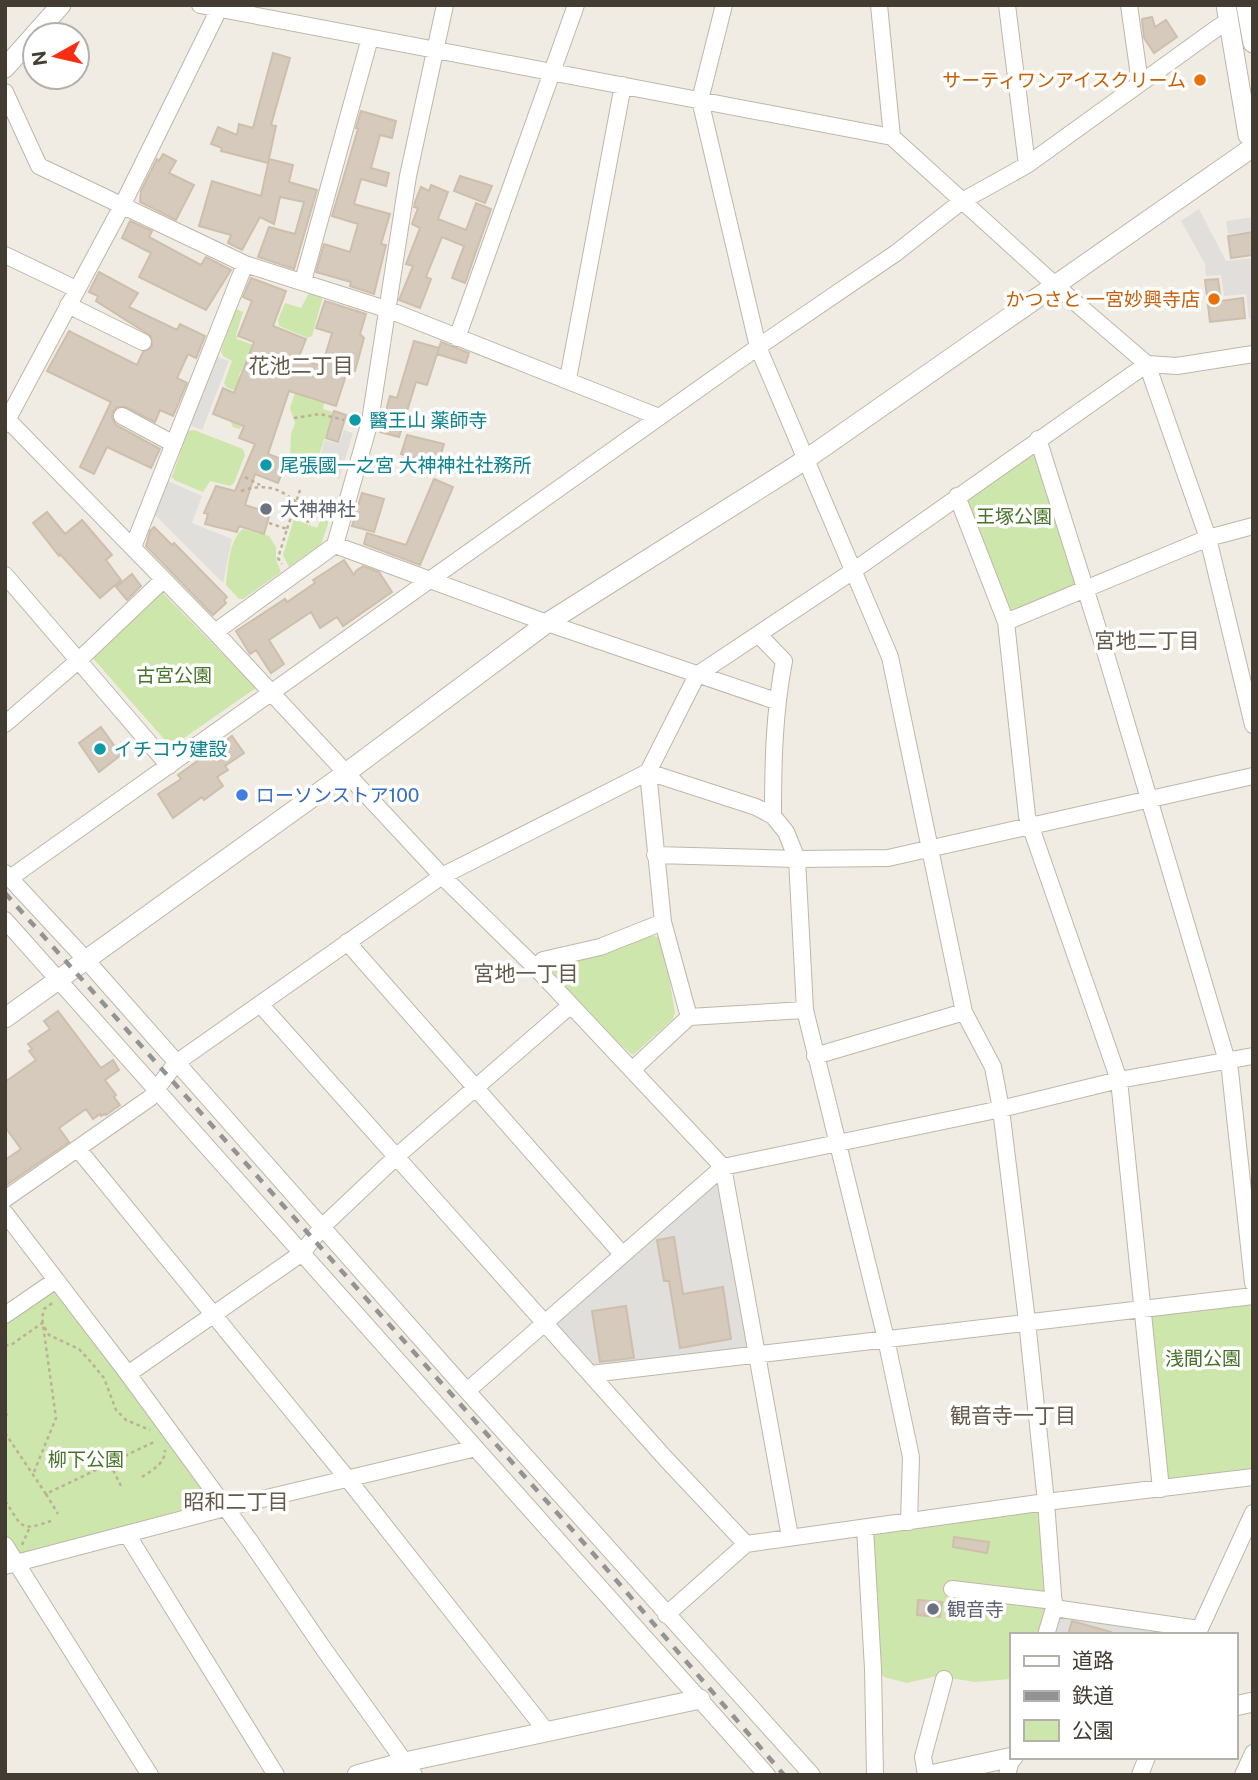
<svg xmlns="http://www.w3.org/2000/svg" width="1258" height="1780" font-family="'Public Sans','Noto Sans JP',sans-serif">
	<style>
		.green { fill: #cde6ab }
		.parking { fill: #e1dfdb }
		.building { fill: #d5cabb; stroke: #cdbfac; stroke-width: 2 }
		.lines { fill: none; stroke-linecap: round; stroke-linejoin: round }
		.minor-casing { stroke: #bfb6a8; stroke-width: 18 }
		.tertiary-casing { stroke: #bfb6a8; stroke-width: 21 }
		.path { stroke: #beaf97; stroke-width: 2.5; stroke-dasharray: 3.5 3.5; stroke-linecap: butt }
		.minor { stroke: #fff; stroke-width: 16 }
		.tertiary { stroke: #fff; stroke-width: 19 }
		.rail { stroke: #939393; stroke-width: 4.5; stroke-dasharray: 9 9; stroke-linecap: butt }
		.food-dot { fill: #e8710a; stroke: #fff; stroke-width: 2.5 }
		.culture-dot { fill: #0f9aa8; stroke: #fff; stroke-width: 2.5 }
		.worship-dot { fill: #6b7280; stroke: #fff; stroke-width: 2.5 }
		.shop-dot { fill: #3f7fe0; stroke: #fff; stroke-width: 2.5 }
		.labels { text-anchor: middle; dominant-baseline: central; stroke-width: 7; stroke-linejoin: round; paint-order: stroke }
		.food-label { font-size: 19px; fill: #c56008; stroke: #fff; text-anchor: end }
		.culture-label { font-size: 19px; fill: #0d838f; stroke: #fff; text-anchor: start }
		.worship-label { font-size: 19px; fill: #5b616d; stroke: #fff; text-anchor: start }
		.park-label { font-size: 19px; fill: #477328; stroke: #fff }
		.shop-label { font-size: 19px; fill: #366cbe; stroke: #fff; text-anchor: start }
		.neighbourhood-label { font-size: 21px; fill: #655a4a; stroke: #fff }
	</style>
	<rect width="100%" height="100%" fill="#f1ece3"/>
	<path class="green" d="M309 293 322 298V300L312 336 308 338 279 326 278 320 285 303 301 308Z
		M236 309 243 312 236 335 237 339 259 347 246 360 239 375 240 378 258 389 243 426 239 429 233 427 231 423 240 393 226 387 224 383 232 361 223 356 221 351Z
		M299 381 311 385 307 398 324 403 323 409 345 416 341 428 329 425 314 470 292 463 290 460 291 434 295 423 290 408Z
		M194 430 243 449 245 455 234 483 230 486 210 481 203 492 174 480 172 477 188 431Z
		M1035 448 1080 586 1009 615 962 496Z
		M294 519 317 528 321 519 328 520V524L321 544 289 567 283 555Z
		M243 529 269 536 276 547V559L281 572 243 599H239L226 585V582C229 564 229 540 243 529Z
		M161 591 256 688 171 747 90 655Z
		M648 936H655L663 940 675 1013 673 1019 633 1055 621 1045 551 971 553 964Z
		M56 1283 223 1507 19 1561 5 1540V1318Z
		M1250 1301 1253 1332V1473L1164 1484 1148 1312Z
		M1038 1510 1041 1516 1049 1596 1041 1635H1011V1679L975 1682 937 1676 907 1683 884 1677 878 1670 869 1542 873 1531Z"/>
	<path class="parking" d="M1199 209 1226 261 1253 258V318L1249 319 1246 294 1224 296 1221 275 1206 276 1205 264 1181 221Z
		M1253 217V231L1228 234 1226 221Z
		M216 356 229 361 202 430 189 425Z
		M344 430 353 433 339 479 315 472 325 440 339 444Z
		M168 481 202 496 192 523 232 539 223 583 154 514Z
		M711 1183 721 1185 752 1345 745 1353 600 1372 557 1324Z
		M1061 1612 1195 1635H1049Z"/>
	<path class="building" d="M1152 17 1155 27 1166 20 1177 37 1154 53 1144 38 1142 19Z
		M273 53 290 58 271 125 276 126 268 163 221 151 222 148 211 144 218 127 237 135 239 124 253 128Z
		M361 111 396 121 392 138 380 135 371 168 389 173 386 186 361 179 354 204 390 214 381 244 386 245 374 294 350 286 351 282 316 272 324 244 350 252 358 224 332 216 358 129 356 128Z
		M163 154 176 161 169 173 194 185 176 220 140 202 141 191 157 159 159 161Z
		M269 159 293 165 289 182 317 190 294 269 258 257 269 227 295 234 304 202 280 197 274 224 260 217 242 250 228 243 231 235 199 226 212 181 261 196Z
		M460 176 492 186 485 203 454 191Z
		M431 185 448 192 438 219 466 230 476 203 491 209 465 283 452 278 464 246 442 237 426 277 431 279 420 308 399 300 413 266 406 264 420 228 412 224 418 208 414 207 415 202 421 187 429 191Z
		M130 221 152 231 149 237 201 265 206 257 231 270 206 310 139 277 151 253 122 238Z
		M1253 232V255L1231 258 1228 236Z
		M99 272 138 293 129 307 177 330 180 324 205 336 196 358 188 354 177 378 187 383 173 416 160 410 155 422 126 407H117L113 412 112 417 116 425 160 449 151 468 107 447 94 474 80 467 111 402 47 371 69 331 137 365 143 352 152 347 151 336 96 301 98 296 89 292Z
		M251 278 286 291 273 326 306 339 298 359 322 366 332 333 316 328 325 301 366 314 360 334 364 338 355 371 348 369 336 406 289 391 268 454 287 461 278 483 255 474 245 505 270 513 264 534 239 526 237 532 205 524 208 514 204 513 216 486 235 491 255 444 239 438 244 426 213 414 223 388 234 393 254 342 238 336 252 301 243 297Z
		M1218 279 1221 301 1243 298 1245 318 1210 322 1205 280Z
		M414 341 439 348 427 385 416 382 399 437 380 432 390 396 397 398Z
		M441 342 469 353 466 363 437 354Z
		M334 411 346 415 338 442 326 438Z
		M407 435 444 444 438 465 401 454Z
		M434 479 453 487 420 565 364 544 367 533 406 545Z
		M362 493 384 499 374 532 352 526Z
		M47 512 65 534 82 520 112 555 106 560 121 580 100 598 60 554 59 556 33 523Z
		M154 527 172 545 174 543 227 597 224 600 226 603 213 615 146 546 150 531Z
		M344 560 354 575 356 571 363 566 379 572 392 592 343 626 337 617 320 628 311 612 269 640 284 664 271 673 256 650 250 654 236 631 285 599 287 602 315 583 313 580Z
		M132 574 141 586 127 600 116 587Z
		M101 727 121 755 99 772 79 743Z
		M232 736 244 753 225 766 228 770 217 777 223 786 204 800 202 797 173 818 158 794 181 779 178 775Z
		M58 1011 101 1068 113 1060 119 1070 105 1080 116 1095 114 1097 120 1105 106 1115 105 1114 101 1116 100 1114 93 1119 86 1109 59 1128 69 1142 5 1186V1160L21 1149 5 1127V1082L36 1060 29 1051 32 1049 28 1044 50 1029 44 1021Z
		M674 1237 683 1294 723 1287 731 1339 680 1348 669 1281H664L657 1240Z
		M626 1306 634 1358 600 1362 592 1311Z
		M954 1537 989 1542 987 1553 953 1547Z
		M918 1600 942 1602 940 1617 917 1615Z
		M1072 1621 1111 1632V1635H1068Z"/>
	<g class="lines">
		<g class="minor-casing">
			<path id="minor" d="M200 5 892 137 1055 285 1147 364 1177 366 1253 354
				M724 5 700 100 758 347 890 657 964 1012 993 1067 1001 1109 1027 1321 1046 1502 1054 1608 1046 1635
				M879 5 892 137
				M1007 5 1027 165
				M1129 5 1140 83
				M5 92 39 166 245 264 389 310 659 417
				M5 255 76 289
				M303 281 370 38
				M68 305 143 342
				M457 338 576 5
				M568 379 623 85
				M122 416 174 444
				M5 417 215 632 442 876 537 969 723 1167 1001 1109 1119 1080 1253 1056
				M5 424 123 204 221 5
				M1038 439 1105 651 1230 1071 1253 1283
				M957 496 1006 622 1027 816 1119 1080 1161 1489
				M335 545 547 623 776 701
				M133 547 245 264
				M5 575 169 766
				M1006 622 1208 538 1253 526
				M215 632 335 545 370 421 408 176 445 5
				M759 635 784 661C774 713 773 763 773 816
				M5 724 79 660 163 580
				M655 855 797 859 888 858 1253 776
				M5 873 87 961 467 1391 812 1775
				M10 878 758 347 896 253 962 201 1027 165 1217 28 1228 21
				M5 920 767 1775
				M347 942 622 1254
				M537 969 543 960 600 947 663 922
				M260 1004 666 1459 746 1544
				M689 1017 663 922 648 772 756 807 773 816 786 832 797 859 805 1010 886 1339 911 1457 909 1522
				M815 1056 964 1012
				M632 1070 689 1017 805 1010
				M78 1149 347 1478 547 1732
				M5 1199 150 1098 176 1063 442 876 648 772 697 675 853 571 1147 364 1208 538 1253 725
				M5 1213 128 1374 250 1541 323 1648 414 1775
				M5 1315 56 1280
				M128 1374 302 1253 322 1227 397 1156 571 1005
				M591 1374 1253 1296
				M467 1391 723 1167 790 1537
				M865 1528 873 1669 875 1775
				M127 1534 276 1775
				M5 1545 150 1775
				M5 1566 225 1508 476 1448
				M952 1589 1054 1601
				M1054 1608 1199 1629
				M666 1615 746 1544 1046 1502 1253 1477
				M1197 1635 1253 1513
				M926 1775 923 1757 944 1679
				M1007 1775 1012 1757
				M1140 1775 1147 1757
				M1243 1775 1253 1753"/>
		</g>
		<g class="tertiary-casing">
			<path id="tertiary" d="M1226 5 1248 135 1253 138
				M1246 5 1253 43
				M5 68 61 5
				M5 1018 346 773 547 623 805 460 1253 147
				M1235 1706 1253 1702
				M357 1775 405 1762 700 1699
				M930 1775 1013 1757"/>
		</g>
		<path class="path" d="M294 418 320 414 344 420
			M245 477 260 485
			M300 490 296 502 327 513
			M241 491C263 484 277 486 296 502L287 529
			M293 517 309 522
			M269 523 287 529 278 558 282 564
			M5 1345H11L42 1323 49 1335 79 1349 90 1361 104 1378 116 1410 126 1420 150 1430
			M5 1416 8 1413
			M5 1433 46 1494 156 1441
			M110 1464 121 1486
			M34 1472 56 1418 42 1318 44 1309 55 1301
			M142 1477C152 1470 165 1464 165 1450
			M46 1494 58 1514
			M5 1501C23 1527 19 1532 51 1521
			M22 1545 29 1529"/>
		<use href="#minor" class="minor"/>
		<use href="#tertiary" class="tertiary"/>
		<path class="rail" d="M5 893 591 1551 784 1775"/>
	</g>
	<g class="food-dot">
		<circle cx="1200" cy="80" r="7"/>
		<circle cx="1214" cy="299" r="7"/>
	</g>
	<g class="culture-dot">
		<circle cx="355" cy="420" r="7"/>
		<circle cx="266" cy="465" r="7"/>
		<circle cx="100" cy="749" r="7"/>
	</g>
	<g class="worship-dot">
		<circle cx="266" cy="509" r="7"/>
		<circle cx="933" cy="1609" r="7"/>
	</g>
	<circle class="shop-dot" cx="242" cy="795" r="7"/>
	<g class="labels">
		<g class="food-label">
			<text x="1186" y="80">サーティワンアイスクリーム</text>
			<text x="1200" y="299">かつさと 一宮妙興寺店</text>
		</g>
		<g class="culture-label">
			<text x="369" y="420">醫王山 薬師寺</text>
			<text x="280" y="465">尾張國一之宮 大神神社社務所</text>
			<text x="114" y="749">イチコウ建設</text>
		</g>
		<g class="worship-label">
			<text x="280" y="509">大神神社</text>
			<text x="947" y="1609">観音寺</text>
		</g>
		<g class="park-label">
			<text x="1014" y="516">王塚公園</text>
			<text x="174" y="675">古宮公園</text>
			<text x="1203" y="1358">浅間公園</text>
			<text x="86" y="1459">柳下公園</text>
		</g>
		<g class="shop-label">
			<text x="256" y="795">ローソンストア100</text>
		</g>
		<g class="neighbourhood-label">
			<text x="301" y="365">花池二丁目</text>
			<text x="1147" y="640">宮地二丁目</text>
			<text x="526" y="973">宮地一丁目</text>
			<text x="1013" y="1415">観音寺一丁目</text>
			<text x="236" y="1501">昭和二丁目</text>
		</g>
	</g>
	<rect width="1258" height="1780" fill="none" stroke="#433c33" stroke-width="14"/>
	<rect x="1010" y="1633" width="228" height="126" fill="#ffffff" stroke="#b4b1ad" stroke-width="2"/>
	<rect x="1024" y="1656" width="35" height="10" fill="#ffffff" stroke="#b4b1ad" stroke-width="2"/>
	<text x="1072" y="1668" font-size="21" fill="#433c33">道路</text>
	<rect x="1024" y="1691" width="35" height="10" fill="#939393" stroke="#b4b1ad" stroke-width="2"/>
	<text x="1072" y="1703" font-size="21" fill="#433c33">鉄道</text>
	<rect x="1024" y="1720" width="35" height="21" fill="#cde6ab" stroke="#b4b1ad" stroke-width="2"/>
	<text x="1072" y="1738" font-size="21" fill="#433c33">公園</text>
	<g transform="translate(56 56) rotate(262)"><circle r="33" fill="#ffffff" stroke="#b4b1ad" stroke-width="2"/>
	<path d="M0-5L12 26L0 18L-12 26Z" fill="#f82d13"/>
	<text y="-10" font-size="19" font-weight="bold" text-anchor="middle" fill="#433c33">N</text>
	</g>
</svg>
